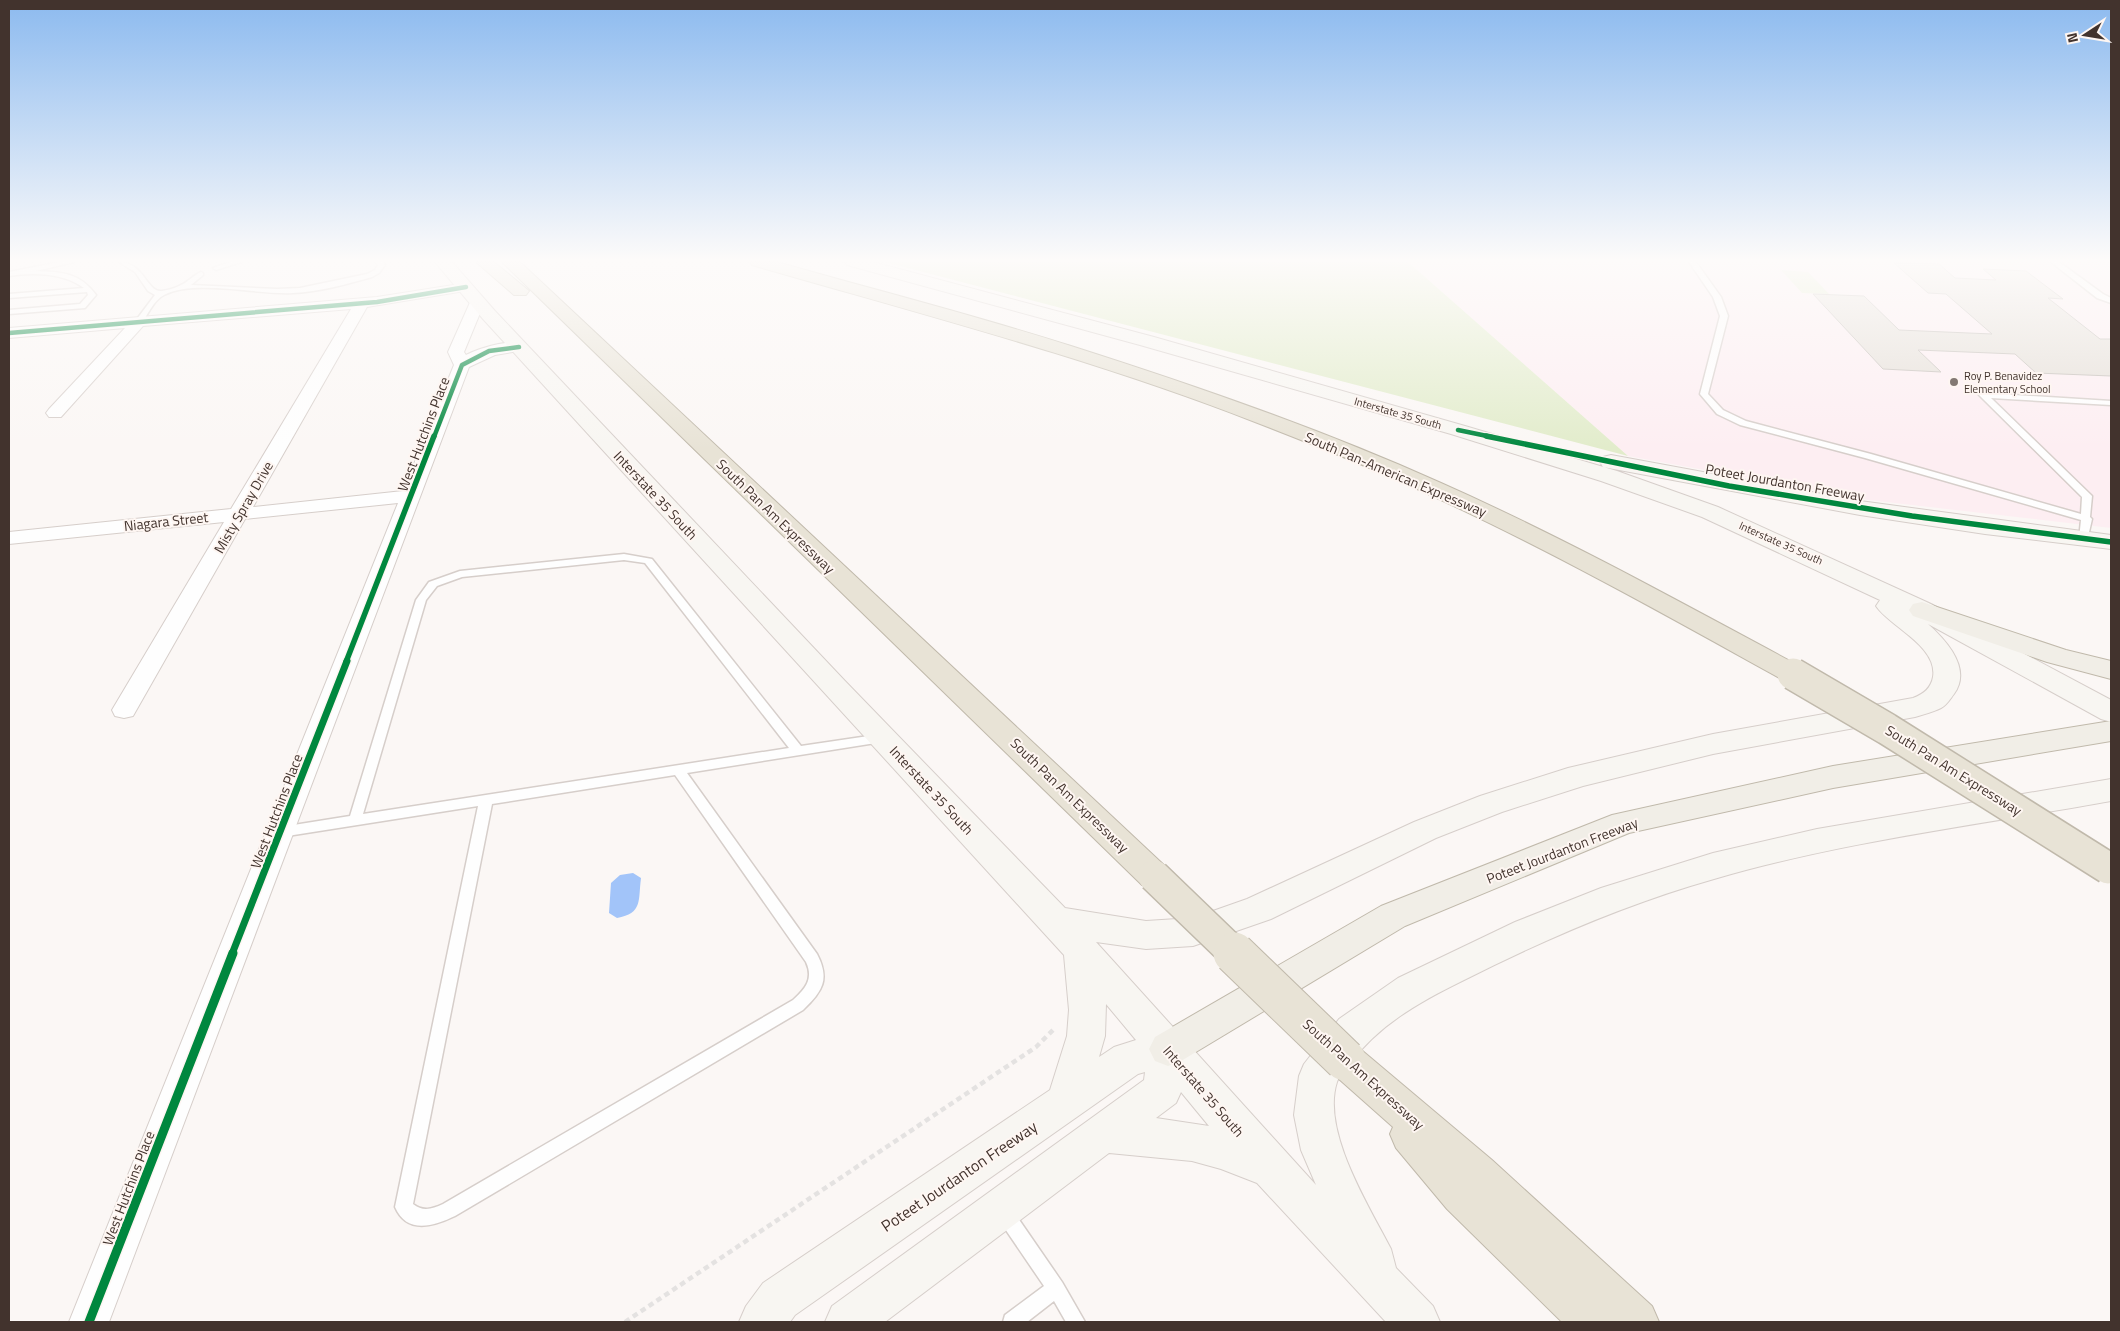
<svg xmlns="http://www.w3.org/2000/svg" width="2120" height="1331" font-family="'Titillium Web',sans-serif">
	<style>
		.education { fill: #fdeef2 }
		.green { fill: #e2eccb }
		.water { fill: #a2c4f9 }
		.building { fill: #e5dfd8; stroke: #c2bcb6 }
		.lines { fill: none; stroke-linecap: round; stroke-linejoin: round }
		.lane-casing { stroke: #d6ceca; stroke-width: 3 }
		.street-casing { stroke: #d6ceca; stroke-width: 2 }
		.secondary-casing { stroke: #d6ceca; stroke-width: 2 }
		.primary-casing { stroke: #c0b9ab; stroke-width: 2 }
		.highway-casing { stroke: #c0b9ab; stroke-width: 2 }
		.path { stroke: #e4e2e1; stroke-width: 4.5; stroke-dasharray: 5.5 4; stroke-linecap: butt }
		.lane { fill: #fefefe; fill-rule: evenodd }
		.street { fill: #fefefe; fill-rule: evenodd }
		.secondary { fill: #f8f6f2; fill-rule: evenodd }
		.primary { fill: #f1eee7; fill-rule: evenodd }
		.highway { fill: #e8e3d6; fill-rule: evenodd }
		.highway-bridge-far1-casing { stroke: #c0b9ab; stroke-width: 34; stroke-linecap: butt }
		.highway-bridge-casing { stroke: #c0b9ab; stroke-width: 43; stroke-linecap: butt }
		.highway-bridge-far1 { stroke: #e8e3d6; stroke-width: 31 }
		.highway-bridge { stroke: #e8e3d6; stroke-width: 41 }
		.cycleway-far3-casing { stroke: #fef6f2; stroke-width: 6 }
		.cycleway-far2-casing { stroke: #fef6f2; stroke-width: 8 }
		.cycleway-far1-casing { stroke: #fef6f2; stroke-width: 10 }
		.cycleway-casing { stroke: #fef6f2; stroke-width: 12 }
		.cycleway-far3 { stroke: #00873e; stroke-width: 4.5 }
		.cycleway-far2 { stroke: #00873e; stroke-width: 5.5 }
		.cycleway-far1 { stroke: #00873e; stroke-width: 7 }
		.cycleway { stroke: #00873e; stroke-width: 9 }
		.poi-dot { fill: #837873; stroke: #fef6f2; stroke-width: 2 }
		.labels { text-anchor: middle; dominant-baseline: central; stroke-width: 4; stroke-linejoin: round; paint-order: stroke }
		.far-poi-label { font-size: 11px; fill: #42332d; stroke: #fef6f2; text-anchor: start }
		.far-street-label { font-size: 11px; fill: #42332d; stroke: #fef6f2 }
		.street-label { font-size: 14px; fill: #42332d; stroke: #fef6f2 }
		.near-street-label { font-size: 16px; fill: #42332d; stroke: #fef6f2 }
	</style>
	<rect width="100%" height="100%" fill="#fbf7f5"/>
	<path class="education" d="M1408 262H2111V528L1869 500 1628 456Z"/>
	<path class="green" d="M885 262H1408L1628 456Z
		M1781 270 1808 272 1829 294 1802 293Z"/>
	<path class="water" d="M633 873 641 878C638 901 643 913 617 918L609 913 611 883 620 875Z"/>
	<path class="building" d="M1894 263 1939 264 1955 278 1996 280 1983 269 2026 271 2063 299 2048 298 2100 339H2111V376L2036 373 2015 354 1918 350 1941 372 1883 369 1813 294 1864 296 1899 330 1992 334 1946 294 1928 293Z"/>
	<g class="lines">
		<g class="lane-casing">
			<path id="lane" d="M60 262H74L36 271C63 272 80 273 96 295L85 308 9 314V310L80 304 88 295 87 292 9 298V294L84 288C64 273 33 272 9 276V272Z
				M119 262C144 262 147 293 162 291 168 290 176 288 181 285 188 282 194 275 201 272L203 273V275L191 285 277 289 300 288 367 274 375 270 378 265 376 262H383L385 265 379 273 372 277C347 284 319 292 293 293 258 295 195 279 164 295 154 300 147 315 141 325H138L134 323 155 295 148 291 135 272Z
				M230 262H241L216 270 213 268Z
				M1689 262H1696L1721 297 1728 316 1708 394 1723 410 1746 421 1871 454 2081 514 2082 497 1979 395 1983 393 2111 401V405L1991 398 2092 496 2090 517 2092 519 2087 541H2081L2079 539 2081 520 1865 458 1740 425 1717 414 1700 394 1720 316 1713 297Z
				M2051 262H2059L2103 294 2111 298V303L2097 298Z
				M624 554 652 559 801 746 882 734 886 735 888 738 886 741 882 742 687 773 817 954C830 979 823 991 803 1010L455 1216C434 1226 407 1235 395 1207L478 806 281 837 276 835 274 832 276 829 281 827 350 816 416 600 429 582 460 571ZM624 560 645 563 789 748 363 814 426 600 437 586 462 577ZM675 775 806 962C814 979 805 989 793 1000L443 1204C432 1209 423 1212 413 1204L492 804Z
				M1005 1205 1011 1208 1062 1282 1085 1322H1066L1054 1301 1027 1322H1003L1005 1315 1044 1286 999 1220 996 1214 999 1208Z"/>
		</g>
		<g class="street-casing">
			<path id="street" d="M466 283 473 287 471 290 367 307 253 507 403 491 454 365 448 352 472 298 477 296 485 301 464 352 466 355C477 349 518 335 527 347L525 350 495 355 469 367 109 1322H69L398 503 245 519 133 716 124 718 115 716 112 710 224 522 9 544V532L231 509 351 309 143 326 61 417H49L46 413 49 409 125 328 9 338V328L377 297Z"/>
		</g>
		<g class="secondary-casing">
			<path id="secondary" d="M435 262H452L495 311 845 681 1065 908 1146 921 1193 918 1247 899 1414 822 1480 796 1568 768 1713 734 1913 698C1924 694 1931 688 1933 677 1938 646 1890 627 1876 606L1880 600 1702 517 1601 481 1451 434 1140 345 847 265 845 262H873L1154 337 1465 426 1617 471 1718 507 1931 604 2111 700V722L2101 719 1928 624C1947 641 1972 669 1954 694 1950 699 1947 705 1941 708 1933 712 1924 714 1915 717L1713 754 1583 786 1502 812 1436 838 1271 919 1193 946 1146 949 1096 942 1316 1185 1301 1150 1294 1115 1299 1076 1304 1064 1339 1019 1398 978 1515 922 1601 888 1713 853 1817 829 2111 779V801C1979 825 1843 841 1714 879 1626 904 1543 940 1462 981 1419 1002 1377 1026 1349 1065 1345 1070 1339 1076 1337 1082 1321 1131 1369 1206 1391 1249L1396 1268 1433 1306 1440 1322H1386L1257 1183 1221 1169 1192 1161 1109 1153 885 1322H825L832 1306 1144 1080 1145 1072 1138 1074 795 1315 790 1322H739L746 1306 763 1283 1050 1090 1067 1036 1069 1010 1064 955 483 319ZM1106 1004 1136 1040 1114 1047 1099 1057 1105 1036ZM1181 1092 1209 1126 1156 1118 1176 1103Z
				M1611 455 1860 501 2111 535V549L1985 534 1860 515 1603 467 1600 462 1603 457Z"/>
		</g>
		<g class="primary-casing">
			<path id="primary" d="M1922 602 2066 650 2111 661V679L2047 662 1913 616 1909 610 1913 604Z
				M2111 721V741L1833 788 1629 833 1405 926 1181 1061 1168 1066 1155 1061 1149 1049 1155 1037 1381 906 1612 815 1833 766Z"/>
		</g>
		<g class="highway-casing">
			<path id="highway" d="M476 262H494L529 291 526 295H514Z
				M502 262H520L1166 867 1171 876 1166 885 1154 889 1142 885Z
				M750 262H777C875 290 974 315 1071 346 1196 386 1321 429 1441 483 1565 538 1684 604 1803 668L1807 674 1803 680 1793 683 1783 680C1666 615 1548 549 1426 493 1370 467 1312 444 1255 422 1091 358 921 314 752 265Z
				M1345 1043 1359 1048 1492 1160 1652 1306 1659 1322H1562L1447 1209 1396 1148 1390 1134 1393 1127 1331 1072 1326 1060 1331 1048Z"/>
		</g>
		<path class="path" d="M625 1322 1036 1047 1053 1030"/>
		<use href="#lane" class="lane"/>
		<use href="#street" class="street"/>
		<use href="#secondary" class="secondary"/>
		<use href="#primary" class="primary"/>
		<use href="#highway" class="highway"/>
		<g class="highway-bridge-far1-casing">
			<path id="highway-bridge-far1" d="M1793 674 1887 729 2108 868
				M1154 876 1235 954"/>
		</g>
		<g class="highway-bridge-casing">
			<path id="highway-bridge" d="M1234 953 1345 1060"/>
		</g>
		<use href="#highway-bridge-far1" class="highway-bridge-far1"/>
		<use href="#highway-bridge" class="highway-bridge"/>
		<g class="cycleway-far3-casing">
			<path id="cycleway-far3" d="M9 333 377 302 466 287
				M1458 430 1492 437
				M434 437 462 365 489 351 519 347"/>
		</g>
		<g class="cycleway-far2-casing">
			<path id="cycleway-far2" d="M1486 436 1729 486 1912 516 2111 542
				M346 662 434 436"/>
		</g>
		<g class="cycleway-far1-casing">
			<path id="cycleway-far1" d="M232 954 347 661"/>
		</g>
		<g class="cycleway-casing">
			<path id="cycleway" d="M89 1322 233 953"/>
		</g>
		<use href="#cycleway-far3" class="cycleway-far3"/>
		<use href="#cycleway-far2" class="cycleway-far2"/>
		<use href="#cycleway-far1" class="cycleway-far1"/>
		<use href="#cycleway" class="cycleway"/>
	</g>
	<linearGradient id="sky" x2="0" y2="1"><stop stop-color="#8cbaef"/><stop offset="0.58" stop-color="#fdfbfa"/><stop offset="1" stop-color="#fdfbfa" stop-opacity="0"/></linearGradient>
	<rect width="2120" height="449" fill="url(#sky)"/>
	<circle class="poi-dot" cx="1954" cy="382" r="5"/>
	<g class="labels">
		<g class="far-poi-label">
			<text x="1964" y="376">Roy P. Benavidez<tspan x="1964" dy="13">Elementary School</tspan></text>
		</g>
		<g class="far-street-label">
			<text transform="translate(1398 413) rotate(16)">Interstate 35 South</text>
			<text transform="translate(1781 543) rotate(24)">Interstate 35 South</text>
		</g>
		<g class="street-label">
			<text transform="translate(423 434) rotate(-69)">West Hutchins Place</text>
			<text transform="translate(1396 474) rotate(23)">South Pan-American Expressway</text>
			<text transform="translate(1785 482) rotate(10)">Poteet Jourdanton Freeway</text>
			<text transform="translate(656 495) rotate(47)">Interstate 35 South</text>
			<text transform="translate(243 507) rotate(-60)">Misty Spray Drive</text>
			<text transform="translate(776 516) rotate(44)">South Pan Am Expressway</text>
			<text transform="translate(166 521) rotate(-6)">Niagara Street</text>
			<text transform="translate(1954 770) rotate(32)">South Pan Am Expressway</text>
			<text transform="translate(932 790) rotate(47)">Interstate 35 South</text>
			<text transform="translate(1070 795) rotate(44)">South Pan Am Expressway</text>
			<text transform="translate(276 811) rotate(-69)">West Hutchins Place</text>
			<text transform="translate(1562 850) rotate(-21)">Poteet Jourdanton Freeway</text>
			<text transform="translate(1364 1074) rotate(42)">South Pan Am Expressway</text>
			<text transform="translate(1204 1091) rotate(49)">Interstate 35 South</text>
			<text transform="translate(128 1188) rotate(-69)">West Hutchins Place</text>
		</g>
		<g class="near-street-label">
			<text transform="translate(959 1176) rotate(-34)">Poteet Jourdanton Freeway</text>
		</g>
	</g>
	<rect width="2120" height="1331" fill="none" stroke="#42332d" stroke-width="20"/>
	<g transform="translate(2085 35) rotate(258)" stroke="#fef6f2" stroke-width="4" paint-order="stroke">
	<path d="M0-4L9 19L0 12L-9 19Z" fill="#42332d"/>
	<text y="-8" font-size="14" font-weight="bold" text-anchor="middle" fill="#42332d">N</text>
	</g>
</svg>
